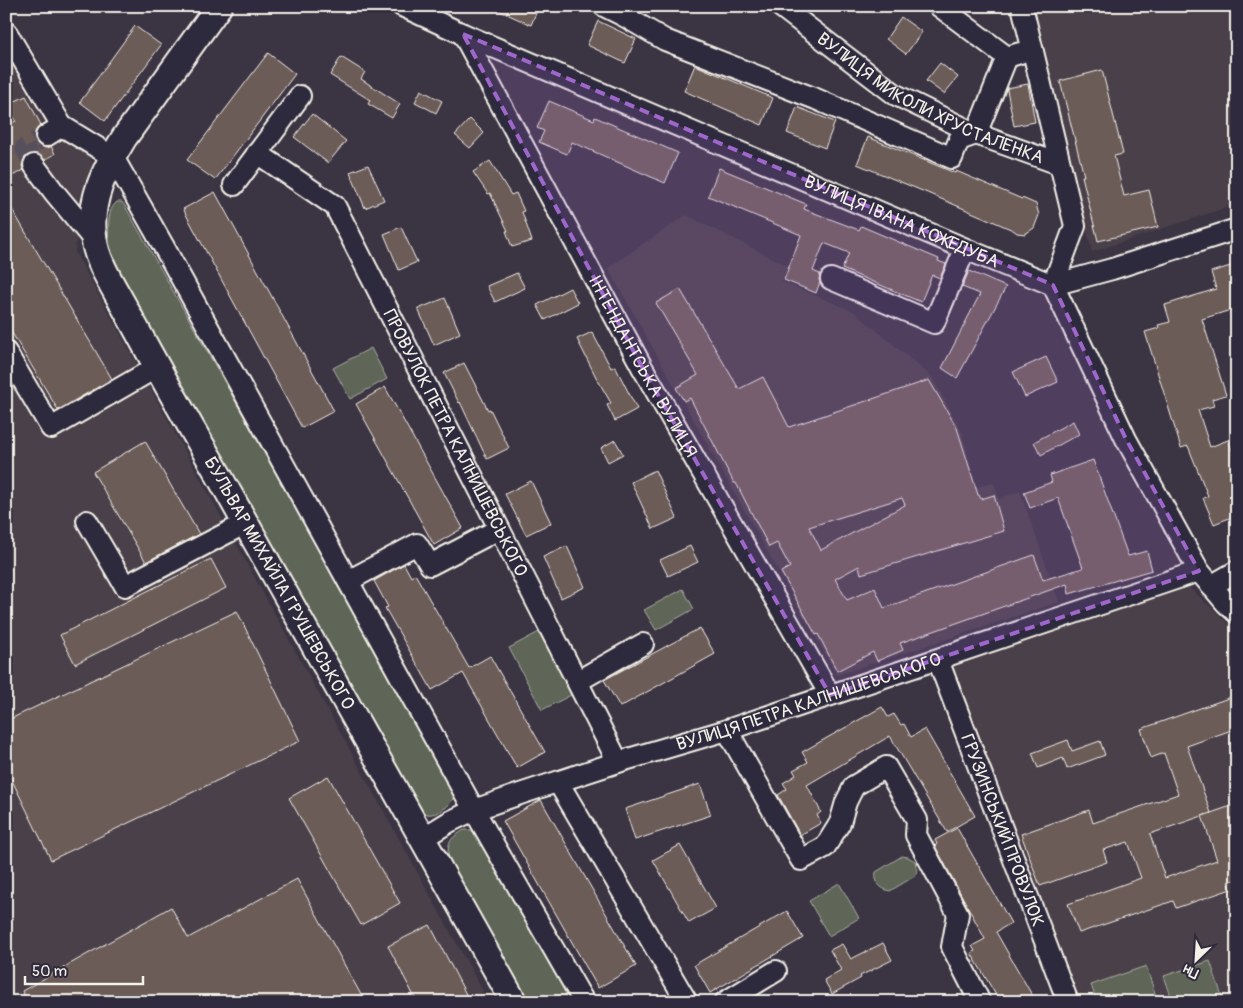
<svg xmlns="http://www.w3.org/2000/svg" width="1243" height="1008" font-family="Pangolin,sans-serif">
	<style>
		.built { fill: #4a404a }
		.green { fill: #5e6659; stroke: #a9aca0 }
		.building { fill: #6c5b59; stroke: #f4f1e8; fill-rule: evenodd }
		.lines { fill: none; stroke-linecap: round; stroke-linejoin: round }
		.minor-tunnel { stroke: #57505c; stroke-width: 20; stroke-dasharray: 20 10; stroke-linecap: butt }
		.minor-casing { stroke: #f4f1e8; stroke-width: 24 }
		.major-casing { stroke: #f4f1e8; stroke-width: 29 }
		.minor { stroke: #2f2a3d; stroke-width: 20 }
		.major { stroke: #2f2a3d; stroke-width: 25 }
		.marked { fill: #9f67cb; fill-opacity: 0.2; stroke: #9f67cb; stroke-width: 4; stroke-dasharray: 10 6; stroke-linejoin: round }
		.labels { text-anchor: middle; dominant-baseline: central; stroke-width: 4; stroke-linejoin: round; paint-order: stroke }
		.street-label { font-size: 18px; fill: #f4f1e8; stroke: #2f2a3d }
	</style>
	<rect width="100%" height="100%" fill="#3b3443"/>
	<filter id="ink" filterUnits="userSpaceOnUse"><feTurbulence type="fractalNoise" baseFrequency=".02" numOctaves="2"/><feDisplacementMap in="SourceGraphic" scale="10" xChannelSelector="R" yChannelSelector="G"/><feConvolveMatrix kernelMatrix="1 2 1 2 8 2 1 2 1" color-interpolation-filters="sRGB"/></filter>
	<g filter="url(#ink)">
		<path class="built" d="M1033 6H1237V204L1092 252Z
			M6 11 41 73 93 164 81 194 75 252 489 1002H6Z
			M686 215 788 266 782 282 853 311 932 377 962 432 976 487 994 483 999 499 1020 491 1059 602 837 675 608 268Z
			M1189 587 1237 632V1002H1073L948 664Z"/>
		<path class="green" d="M117 202H122L125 206 452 785C453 790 454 793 453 798 451 806 436 816 427 814 423 813 420 810 417 807L128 287C116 262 106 249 109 220 110 212 111 207 117 202Z
			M371 348 387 379 350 399 333 368Z
			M683 589 694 609 656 630 644 610Z
			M539 632 573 694 542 710 509 648Z
			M464 830H471L478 836 573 1002H528L448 857C448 840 450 839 464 830Z
			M902 856 908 857 915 861 917 871 915 876 890 891C880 889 874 882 876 872Z
			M839 883 859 918 829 936 809 901Z
			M1210 961 1224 1002H1173L1164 976Z
			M1146 966 1158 1002H1097L1091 985Z"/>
		<path class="building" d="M489 6H539L531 25Z
			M901 17 922 32 906 54 886 39Z
			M598 21 636 39 625 63 587 45Z
			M135 26 161 45 105 121 80 102Z
			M268 53 295 74 215 180 187 160Z
			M341 57 365 72 361 79 400 104 392 118 368 104 370 100 330 75Z
			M940 63 958 77 944 94 926 81Z
			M695 65 773 98 762 125 684 91Z
			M1102 70 1123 154 1114 156 1124 196 1149 190 1158 227 1098 241 1082 176H1084L1060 81Z
			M1028 84 1035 122 1014 126 1007 90V88Z
			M421 90 442 101 436 113 415 102Z
			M26 96 41 125 35 131 34 136 36 142 41 147 46 148 51 146 55 154 45 160 38 154 33 153 27 155 23 161 22 166 24 170 6 179V126L16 121 7 105Z
			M549 101 594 120 595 117 678 153 665 183 572 142 567 154 539 142 544 131 537 128Z
			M797 107 835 122 825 148 787 133Z
			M312 114 346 141 328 163 294 137Z
			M470 119 484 133 470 148 455 135Z
			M868 137 955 173 956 171 1022 199V198L1036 204 1039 215 1034 228 1025 234 1017 233 1013 230 925 192 857 164Z
			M490 161 511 195 516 193 524 211 522 212 532 241 512 247 506 231H508L490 193 488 194 473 172Z
			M368 165 384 200 365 208 350 172Z
			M719 168 806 204 804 209 859 230 861 226 939 259 938 261 946 264 940 278 932 275 921 302 842 269 849 253 824 243 813 271 820 274 819 280 820 282 816 293 784 280 801 235 708 196Z
			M215 192 334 411 302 428 183 209Z
			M6 199 112 379 58 410 6 323Z
			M401 227 417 262 399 270 384 234Z
			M1237 264V308L1202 319 1226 395 1212 399 1214 406 1198 410 1210 447 1228 440 1237 462V515L1214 524 1203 498 1208 496 1188 446 1181 448 1145 332 1159 328 1158 325 1170 322 1165 305 1216 289 1211 272Z
			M969 271 1006 287 957 378 942 368 980 294 962 287Z
			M517 273 525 288 495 302 487 286Z
			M570 288 578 303 545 320 537 305Z
			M680 289 739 389 763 377 789 427 929 380 957 428 978 495H979L981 499 994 495 1004 531 861 574 859 566 835 579 847 600 875 588 884 608 1034 555 1043 580 1083 568 1058 498 1030 508 1024 492 1052 482 1050 475 1093 460 1128 556 1147 551 1152 570 1069 594 1067 584 900 643 903 650 877 661 873 652 837 671 818 634 816 635 781 572 790 567 777 543 769 547 736 483H734L690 398 684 401 676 388 698 375 656 303ZM902 498 905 505 821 550 809 527Z
			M445 298 460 333 434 345 418 309Z
			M592 332 611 368 615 366 637 409 615 421 607 405 611 403 596 377 577 339Z
			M1046 357 1058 382 1025 397 1013 372Z
			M464 363 488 410 490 409 509 448 487 459 460 402 459 403 444 373Z
			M385 387 463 528 434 545 356 404Z
			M1073 421 1079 434 1041 455 1034 442Z
			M615 440 623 454 608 462 601 448Z
			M145 441 199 534 146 562 93 472Z
			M655 470 677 518 653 529 631 482Z
			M531 481 551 523 526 535 505 494Z
			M567 546 585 587 561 598 543 557Z
			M690 546 698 562 668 576 660 560Z
			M211 559 226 588 75 664 60 635Z
			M404 564 411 577 415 574 469 668 490 656 545 752 517 768 463 673 432 690 385 608 388 607 374 581Z
			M237 611 300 741 51 860 6 768V721Z
			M700 628 715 654 620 707 604 680Z
			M1237 695V728L1187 746 1211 813 1150 834 1165 878 1217 860 1202 816 1237 804V879L1228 882 1231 889 1176 908 1173 901 1079 933 1068 904 1141 878 1128 842 1103 850 1107 862 1040 886 1021 834 1089 810 1093 823 1178 794 1164 753 1151 758 1141 729Z
			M882 707 888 717 894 714 901 725 904 724 911 737 925 729 975 816 947 832 890 736 807 785 821 812 817 815 821 823 800 835 778 795 787 789 783 783 796 775 793 770 808 762 802 752Z
			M1068 740 1072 751 1100 741 1105 755 1067 769 1063 758 1038 768 1032 753Z
			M328 776 400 903 361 925 289 798Z
			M700 784 711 815 635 840 625 809Z
			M541 800 636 966 598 988 503 821Z
			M957 828 1011 923 996 932 1036 1002H1000L971 953 975 951 972 946 985 939 935 846 937 844 935 840Z
			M680 845 716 908 689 923 653 860Z
			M297 879 365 1002H28L22 991 171 907 188 938Z
			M787 911 803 938 710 993 694 965Z
			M430 925 470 1002H417L388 946Z
			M883 943 892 960 860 976 861 978 832 994 824 980 841 970 830 950 842 944 851 959Z"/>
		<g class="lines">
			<path class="minor-tunnel" d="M34 165 25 148 46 136"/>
			<g class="minor-casing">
				<g id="minor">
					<path id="s1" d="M402 6 463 34 980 255 1053 285 1126 439 1199 571 1226 603 1237 613"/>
					<path d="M604 6 624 16 665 40 816 99 952 158 959 140 976 134 1007 57"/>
					<path id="s2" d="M780 6 896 95 976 134 1059 164"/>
					<path d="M939 6 1007 57 1020 53"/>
					<path d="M1022 6 1075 226 1053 285"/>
					<path d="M7 33 62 126 113 157 164 247 474 810 584 1002"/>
					<path id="s3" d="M463 34 642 367 830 695"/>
					<path d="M46 136 62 126"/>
					<path id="s4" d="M257 153 335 206 618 762"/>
					<path d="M34 165 54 192 94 240"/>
					<path d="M234 185 300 96"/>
					<path d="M831 279 934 323 965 249"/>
					<path d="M1053 285 1112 269 1237 229"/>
					<path d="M6 352 51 428 157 367"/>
					<path d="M87 521 125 586 246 523"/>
					<path d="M348 581 417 544 430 565 499 529"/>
					<path d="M1211 586 1237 571"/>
					<path id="s5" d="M938 660 1068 1002"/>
					<path d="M578 681 643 644"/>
					<path d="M727 730 801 860 825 847 840 823 846 802 854 786 886 767 917 820 916 835 958 914 952 947 980 1002"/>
					<path d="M558 782 687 1002"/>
					<path id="s6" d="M423 838 449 822 474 810 523 793 618 762 727 730 1199 571"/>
					<path d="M725 1002 776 971"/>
				</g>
			</g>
			<g class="major-casing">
				<g id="major">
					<path id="s7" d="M219 6 124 138C105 169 88 201 94 239 97 263 115 289 126 310 154 362 183 414 213 465 314 643 414 822 514 1002"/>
				</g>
			</g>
			<use href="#minor" class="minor"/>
			<use href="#major" class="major"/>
		</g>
	</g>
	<path class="marked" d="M463 34 1053 285 1126 439 1199 571 830 695 642 367Z"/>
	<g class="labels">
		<g class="street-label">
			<text stroke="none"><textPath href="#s2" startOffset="178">ВУЛИЦЯ МИКОЛИ ХРУСТАЛЕНКА</textPath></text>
			<text stroke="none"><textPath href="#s1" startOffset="544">ВУЛИЦЯ ІВАНА КОЖЕДУБА</textPath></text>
			<text stroke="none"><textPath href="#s3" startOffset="378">ІНТЕНДАНТСЬКА ВУЛИЦЯ</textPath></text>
			<text stroke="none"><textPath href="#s4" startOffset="360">ПРОВУЛОК ПЕТРА КАЛНИШЕВСЬКОГО</textPath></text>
			<text stroke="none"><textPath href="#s7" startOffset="662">БУЛЬВАР МИХАЙЛА ГРУШЕВСЬКОГО</textPath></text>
			<text stroke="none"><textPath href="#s6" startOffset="410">ВУЛИЦЯ ПЕТРА КАЛНИШЕВСЬКОГО</textPath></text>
			<text stroke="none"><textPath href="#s5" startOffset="182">ГРУЗИНСЬКИЙ ПРОВУЛОК</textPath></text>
		</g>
	</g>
	<rect width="1243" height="1008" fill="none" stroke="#2f2a3d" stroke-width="25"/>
	<rect x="12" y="12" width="1218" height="983" fill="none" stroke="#f4f1e8" stroke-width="2" filter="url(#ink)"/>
	<g transform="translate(1196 960) rotate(205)" stroke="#2f2a3d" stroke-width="4" paint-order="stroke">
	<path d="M0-4L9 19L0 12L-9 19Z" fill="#f4f1e8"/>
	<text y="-8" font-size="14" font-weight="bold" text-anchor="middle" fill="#f4f1e8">Пн</text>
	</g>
	<path d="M25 976v8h118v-8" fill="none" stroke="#f4f1e8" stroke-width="2.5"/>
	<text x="32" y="976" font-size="15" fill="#f4f1e8" stroke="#2f2a3d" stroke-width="4" paint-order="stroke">50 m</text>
</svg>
